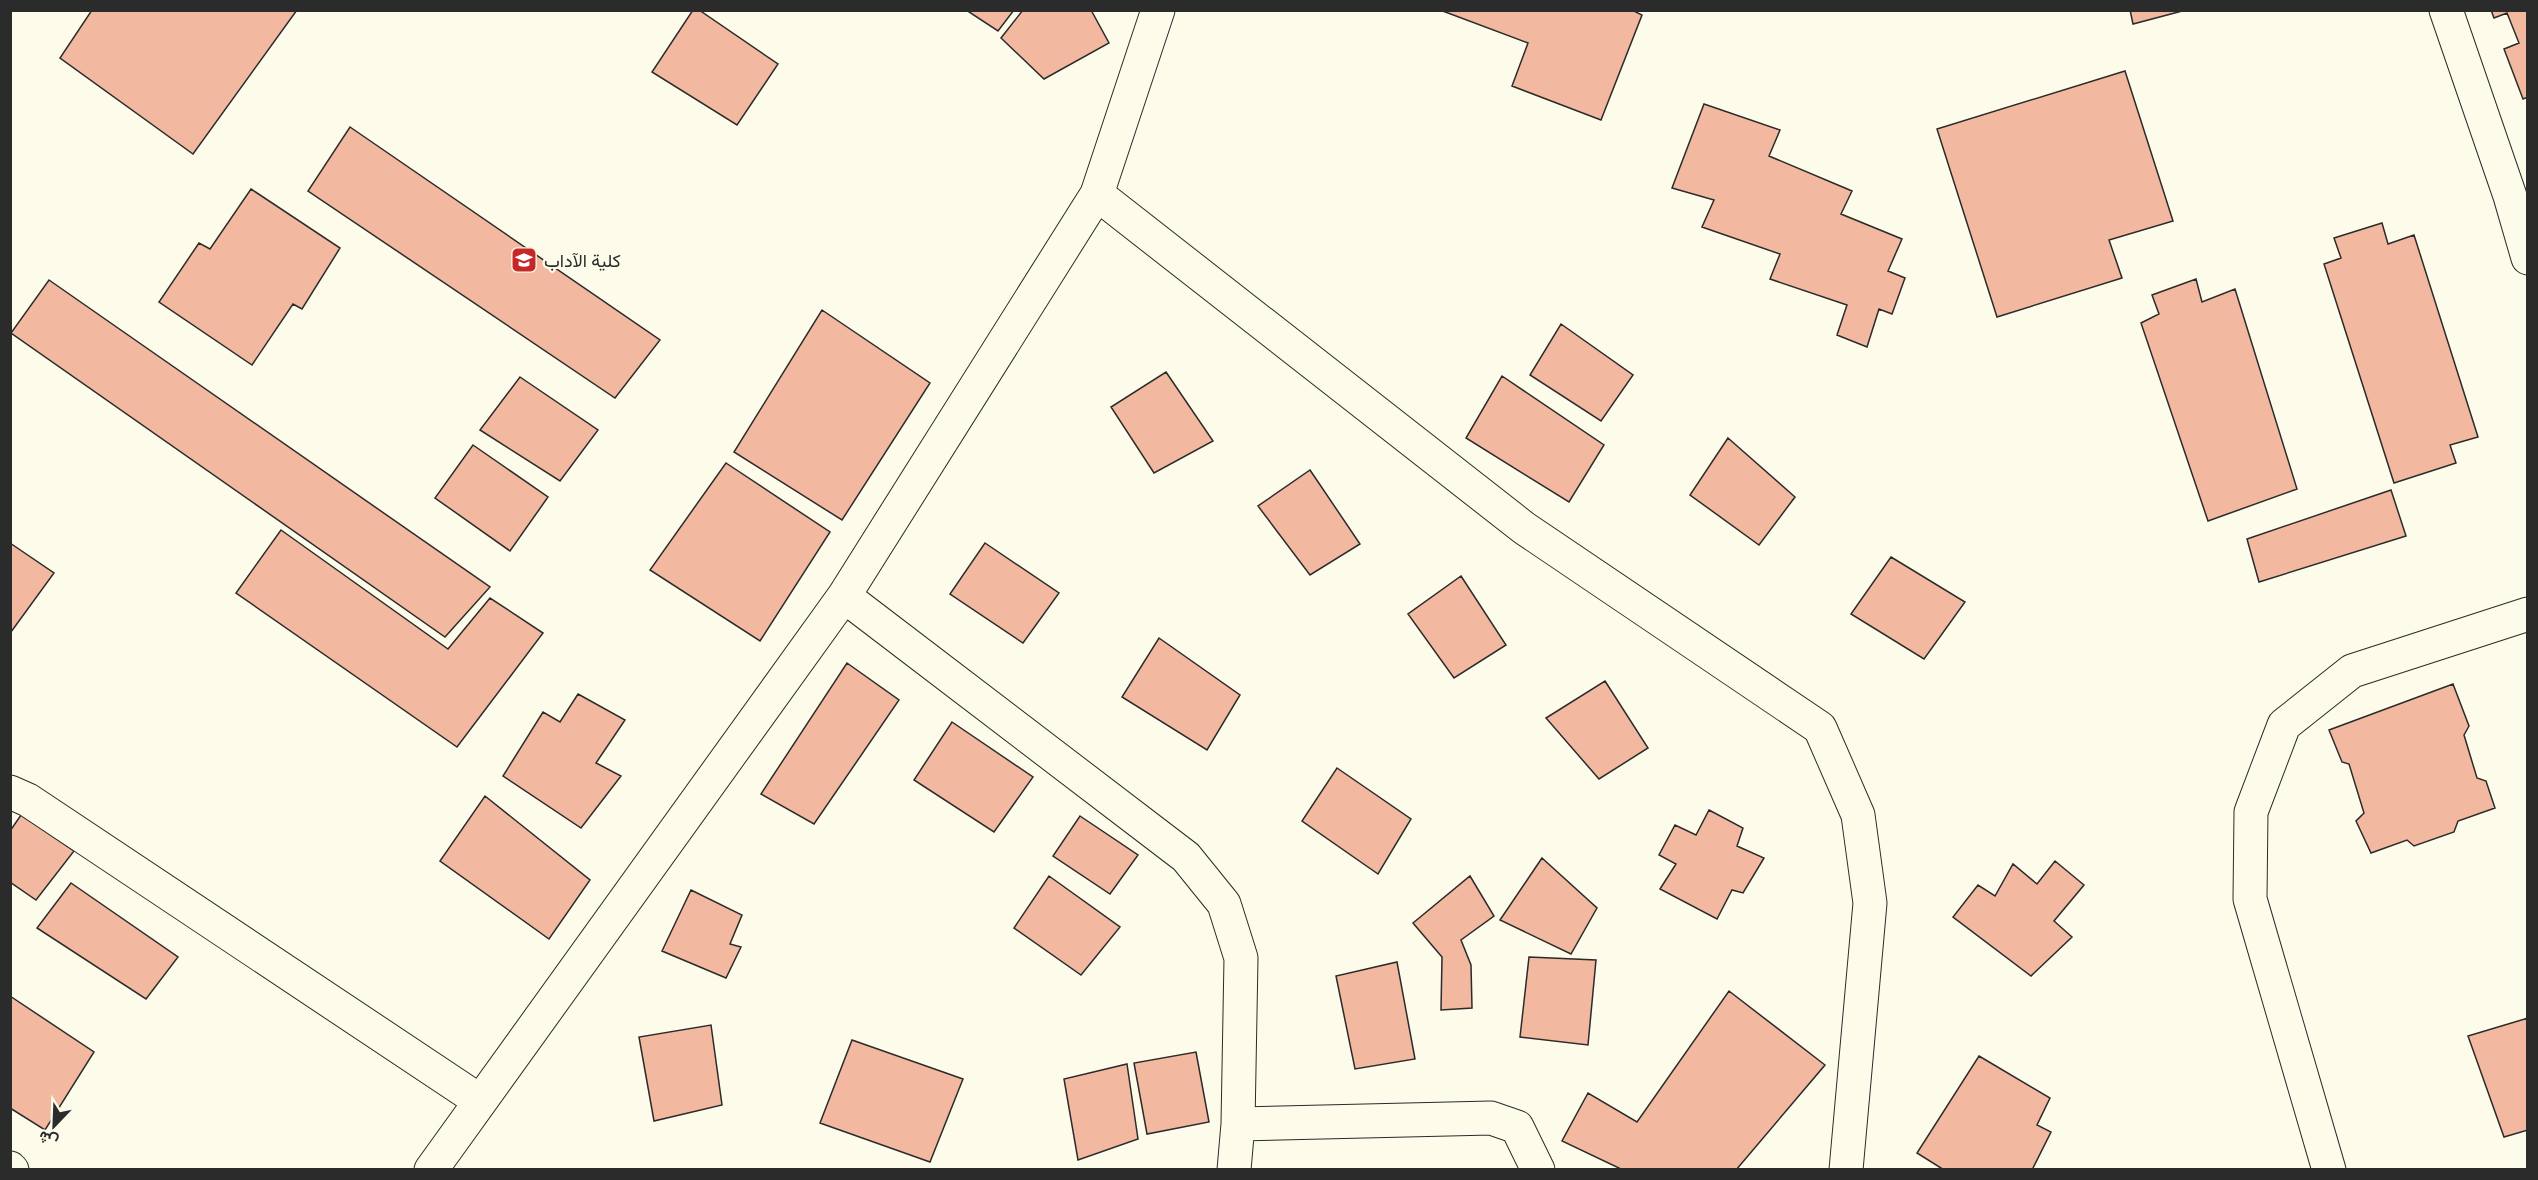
<svg xmlns="http://www.w3.org/2000/svg" width="2538" height="1180" font-family="'IBM Plex Sans',Vazirmatn,sans-serif">
	<style>
		.building { fill: #f2b8a0; stroke: #2b2b2b; stroke-width: 1.5 }
		.lines { fill: none; stroke-linecap: round; stroke-linejoin: round }
		.street-casing { stroke: #2b2b2b; stroke-width: 35 }
		.street { stroke: #fdfbea; stroke-width: 33 }
		.labels { text-anchor: middle; dominant-baseline: central; stroke-width: 4.5; stroke-linejoin: round; paint-order: stroke }
		.poi-label { font-size: 18px; fill: #2b2b2b; stroke: #fdfbea; text-anchor: start }
	</style>
	<rect width="100%" height="100%" fill="#fdfbea"/>
	<path class="building" d="M92 10H297L193 154 60 58Z
		M693 10H699L778 64 737 125 652 72Z
		M966 10H1014L998 31Z
		M1023 10H1091L1109 43 1044 79 1001 38Z
		M1440 10H1632L1642 15 1601 120 1512 86 1528 43Z
		M2130 10H2186L2133 24Z
		M2491 10H2528V97L2523 99 2504 49 2519 43 2507 13 2494 18Z
		M2125 71 2173 221 2109 240 2122 278 1997 317 1937 129Z
		M1704 104 1780 130 1769 156 1852 191 1841 214 1902 239 1888 271 1905 278 1892 314 1879 309 1867 347 1837 335 1847 305 1770 279 1780 254 1702 227 1714 200 1672 188Z
		M350 127 660 340 615 398 308 191Z
		M251 189 340 248 302 309 293 304 252 365 159 302 199 243 210 249Z
		M2382 223 2388 244 2414 235 2478 437 2450 445 2456 463 2394 483 2324 264 2341 258 2334 238Z
		M2196 279 2202 302 2235 289 2297 489 2208 521 2141 323 2159 314 2152 295Z
		M49 280 490 587 445 637 11 333Z
		M822 310 930 383 842 520 734 452Z
		M1561 324 1633 375 1601 421 1530 375Z
		M1166 372 1213 441 1154 473 1111 407Z
		M1502 376 1604 445 1569 502 1466 438Z
		M520 377 598 430 560 481 480 430Z
		M1728 438 1795 497 1759 545 1690 495Z
		M473 445 548 497 510 551 435 498Z
		M726 463 830 532 760 641 650 570Z
		M1310 470 1360 544 1310 575 1258 506Z
		M2391 490 2406 536 2259 582 2247 539Z
		M281 530 448 649 490 598 543 633 457 747 236 593Z
		M10 543 54 573 11 632H10Z
		M985 543 1059 593 1023 643 950 594Z
		M1891 557 1965 602 1924 659 1851 614Z
		M1461 576 1506 645 1454 678 1408 614Z
		M1159 638 1240 695 1207 750 1122 697Z
		M847 663 899 700 814 824 761 794Z
		M1605 681 1648 748 1599 779 1546 718Z
		M2453 684 2469 726 2464 735 2477 778 2486 781 2495 808 2458 821 2454 832 2414 846 2407 840 2371 853 2356 821 2364 813 2349 764 2342 762 2329 730Z
		M578 694 625 720 596 763 621 776 581 828 503 776 543 712 560 722Z
		M952 722 1033 777 994 832 914 780Z
		M1337 768 1411 819 1378 874 1302 821Z
		M485 796 590 880 549 939 440 861Z
		M1709 810 1743 828 1737 846 1764 858 1743 893 1732 890 1717 919 1660 889 1676 864 1659 855 1675 825 1696 835Z
		M21 815 74 851 36 900 10 882V831Z
		M1080 816 1138 855 1110 894 1053 856Z
		M1542 858 1597 908 1571 954 1500 920Z
		M2055 861 2084 885 2054 921 2072 937 2031 976 1953 917 1978 885 1995 896 2013 864 2037 884Z
		M1049 876 1120 927 1081 975 1014 928Z
		M1470 876 1494 916 1461 940 1471 965 1472 1008 1441 1010 1442 957 1413 923Z
		M71 883 178 957 146 999 37 928Z
		M691 890 742 915 730 944 741 947 726 978 662 951Z
		M1529 957 1596 960 1588 1045 1520 1037Z
		M1397 962 1415 1059 1355 1069 1336 976Z
		M1729 991 1825 1065 1736 1170H1623L1562 1141 1588 1093 1637 1122Z
		M10 996 94 1052 45 1130 10 1108Z
		M2528 1018V1130L2504 1137 2468 1036Z
		M711 1025 722 1105 654 1121 639 1037Z
		M852 1040 963 1079 930 1162 820 1123Z
		M1196 1052 1209 1122 1147 1134 1134 1063Z
		M1979 1056 2050 1098 2037 1125 2051 1132 2032 1170H1944L1917 1153Z
		M1127 1064 1138 1139 1078 1160 1064 1079Z"/>
	<g class="lines">
		<g class="street-casing">
			<path id="street" d="M2446 10 2510 196 2528 258
				M1097 194 1524 528 1820 728 1858 815 1870 903 1846 1170
				M844 596 1186 857 1224 904 1241 958 1238 1124 1234 1170
				M10 792 28 800 480 1101
				M1238 1124 1491 1118 1517 1127 1538 1170
				M10 1168 12 1170
				M431 1170 844 596 1097 194 1158 10
				M2329 1170 2250 899 2251 812 2284 725 2352 671 2528 614"/>
		</g>
		<use href="#street" class="street"/>
	</g>
	<defs>
		<g id="school-square" transform="scale(1.35)"><rect x="-9" y="-9" width="18" height="18" rx="4" fill="#c62828" stroke="#fdfbea"/><path d="M0-5L7-2L0 1L-7-2ZM-4 1L0 2.5L4 1V4Q0 6-4 4Z" fill="#fff"/></g>
	</defs>
	<g fill-rule="evenodd">
		<use href="#school-square" x="524" y="260"/>
	</g>
	<g class="labels">
		<g class="poi-label">
			<text x="544" y="260">كلية الآداب</text>
		</g>
	</g>
	<rect width="2538" height="1180" fill="none" stroke="#2b2b2b" stroke-width="24"/>
	<g transform="translate(54 1126) rotate(203)" stroke="#fdfbea" stroke-width="4.5" paint-order="stroke">
	<path d="M0-4.5L10 22L0 15L-10 22Z" fill="#2b2b2b"/>
	<text y="-9" font-size="16" font-weight="bold" text-anchor="middle" fill="#2b2b2b">ش</text>
	</g>
</svg>
